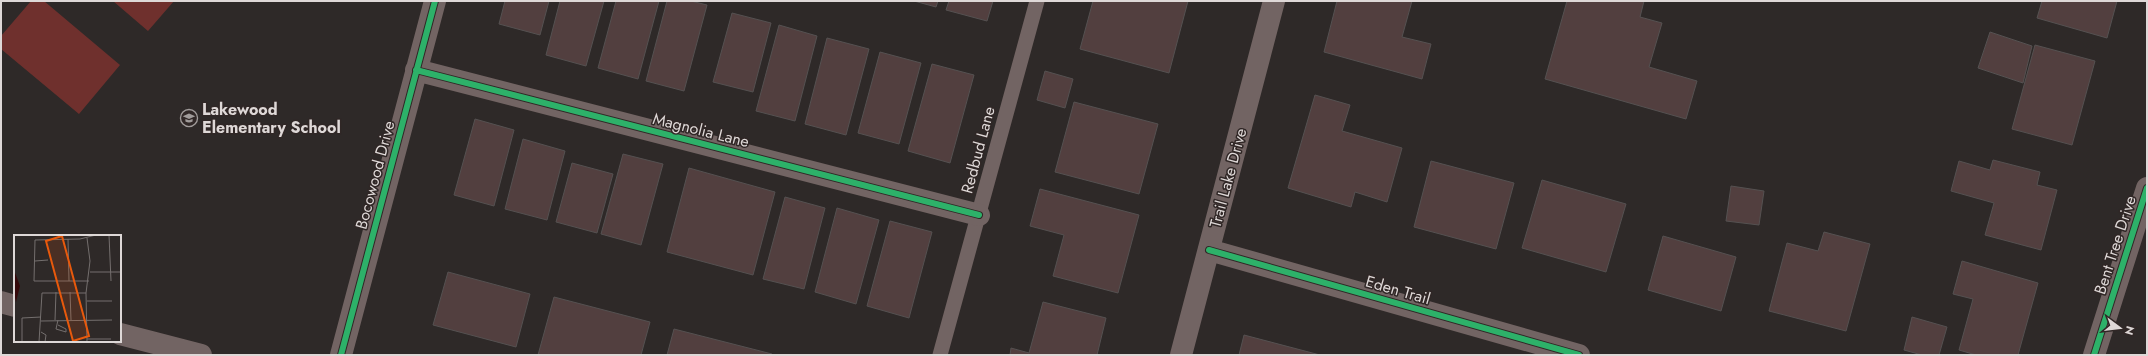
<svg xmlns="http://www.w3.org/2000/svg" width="2148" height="356" font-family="Jost,sans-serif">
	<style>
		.green { fill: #6f302d }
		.building { fill: #523f3f; stroke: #555151 }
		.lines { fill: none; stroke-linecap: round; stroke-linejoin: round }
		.service { stroke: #726463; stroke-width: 15 }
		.minor { stroke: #726463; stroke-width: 22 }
		.cycleway-casing { stroke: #302726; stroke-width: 8 }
		.cycleway { stroke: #2db169; stroke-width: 6 }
		.labels { text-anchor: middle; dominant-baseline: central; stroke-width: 3; stroke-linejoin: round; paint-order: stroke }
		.poi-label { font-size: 16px; font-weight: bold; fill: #ded8d7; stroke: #302726; text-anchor: start }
		.street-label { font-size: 16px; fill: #ded8d7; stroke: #302726 }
		.inset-road { fill: none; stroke: #746f6e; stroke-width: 1 }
		.view { fill: #e8590c; fill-opacity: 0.15; stroke: #e8590c; stroke-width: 2 }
		.inset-edge { fill: none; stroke: #ded8d7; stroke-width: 2 }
	</style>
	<rect width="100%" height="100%" fill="#2e2928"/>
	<path class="green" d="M31 1H44L120 65 79 114 1 49V36Z
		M113 1H174L148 31Z"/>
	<path class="building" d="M505 1H549L540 35 499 24Z
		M560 1H604L586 66 546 55Z
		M616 1H659L638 79 598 68Z
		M667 1H691L707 5 684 91 646 81Z
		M914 1H938L936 7Z
		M949 1H993L987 21 946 10Z
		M1093 1H1188L1169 73 1080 49Z
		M1337 1H1412L1402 37 1431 44 1422 79 1324 52Z
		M1567 1H1644L1640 17 1662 23 1649 67 1697 81 1686 119 1545 79Z
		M2042 1H2117L2107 38 2037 18Z
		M732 13 771 23 753 92 713 82Z
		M779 25 817 36 795 121 756 111Z
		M1990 32 2032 46 2023 83 1978 68Z
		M827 38 869 49 846 135 805 124Z
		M2035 45 2095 61 2072 145 2012 129Z
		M880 52 921 63 899 144 858 133Z
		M932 64 974 75 950 163 908 151Z
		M1045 71 1073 79 1065 108 1037 100Z
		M1315 95 1350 105 1342 131 1402 148 1387 202 1355 192 1351 207 1288 188Z
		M1074 102 1158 124 1139 194 1055 172Z
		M475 119 514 130 494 206 454 195Z
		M523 139 565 151 547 220 505 209Z
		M623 154 663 164 641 245 601 234Z
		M1993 160 2040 172 2037 185 2057 190 2041 250 1985 235 1994 203 1951 191 1959 161 1990 170Z
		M1431 161 1514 183 1496 249 1414 227Z
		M572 163 613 174 597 233 556 222Z
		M689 168 775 192 753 275 667 252Z
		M1542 180 1626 204 1606 272 1522 248Z
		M1731 186 1764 191 1759 225 1726 221Z
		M1040 189 1139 215 1118 293 1053 276 1064 235 1030 226Z
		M785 197 825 208 804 289 763 279Z
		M837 208 879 220 856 304 815 292Z
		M890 221 932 232 909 318 867 306Z
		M1824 232 1870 244 1846 331 1769 311 1787 243 1818 251Z
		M1663 236 1736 257 1721 311 1648 290Z
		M1962 261 2038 283 2018 355H1976L1959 350 1973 299 1953 294Z
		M448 272 530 294 516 347 433 325Z
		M554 297 650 322 641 355H538Z
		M1043 302 1106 318 1097 355H1010L1011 348 1029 353Z
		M1912 317 1947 327 1939 355H1922L1904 350Z
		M674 329 772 354 771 355H667Z
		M1244 335 1320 355H1239Z"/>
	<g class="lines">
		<path class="service" d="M940 355 1037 1"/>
		<path class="minor" d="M416 70 979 215
			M1209 250 1579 355
			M1 302 15 306
			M120 334 201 355
			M341 355 435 1
			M1181 355 1274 1
			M2094 355 2147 188"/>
		<g class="cycleway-casing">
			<path id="cycleway" d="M416 70 979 215
				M1209 250 1579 355
				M341 355 435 1
				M2094 355 2147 188"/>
		</g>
		<use href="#cycleway" class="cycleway"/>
	</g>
	<defs>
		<g id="school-ring" transform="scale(0.9)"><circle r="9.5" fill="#302726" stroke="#a09b9a" stroke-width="1.5"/><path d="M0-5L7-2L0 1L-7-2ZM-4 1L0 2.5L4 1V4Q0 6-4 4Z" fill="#a09b9a"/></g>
	</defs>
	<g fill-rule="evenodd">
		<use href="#school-ring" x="189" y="118"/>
	</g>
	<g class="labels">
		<g class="poi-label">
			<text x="202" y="109">Lakewood<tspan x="202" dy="18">Elementary School</tspan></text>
		</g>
		<g class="street-label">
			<text transform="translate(701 130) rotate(14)">Magnolia Lane</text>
			<text transform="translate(978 150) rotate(-75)">Redbud Lane</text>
			<text transform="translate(375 175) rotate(-75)">Bocowood Drive</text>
			<text transform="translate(1228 178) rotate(-75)">Trail Lake Drive</text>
			<text transform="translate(2115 245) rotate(-72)">Bent Tree Drive</text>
			<text transform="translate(1398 290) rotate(16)">Eden Trail</text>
		</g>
	</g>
	<g transform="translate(14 235)">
		<rect width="107" height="107" fill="#2e2928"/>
		<path d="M0 35 6 51 2 67 0 57Z" fill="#35080a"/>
		<path class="inset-road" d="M95 0 97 46M73 3 76 26 72 58 73 107M54 4 55 46M21 26 34 25M76 37H107M75 46H20L21 5 66 4 82 0M56 57 57 85M73 66H98M41 85 42 57M27 86 98 85M44 90 52 94V97L42 94 44 85M27 97 32 100 31 107M73 104H97M8 107V83L27 82M25 107 28 58H72"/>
		<path class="view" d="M48 1 75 101 59 106 32 6Z"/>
		<rect width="107" height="107" class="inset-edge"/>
	</g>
	<rect width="2148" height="356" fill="none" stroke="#ded8d7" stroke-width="4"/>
	<g transform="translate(2120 328) rotate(105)" stroke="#302726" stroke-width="3" paint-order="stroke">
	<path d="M0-3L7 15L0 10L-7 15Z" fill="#ded8d7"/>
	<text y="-6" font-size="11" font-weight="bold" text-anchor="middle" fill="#ded8d7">N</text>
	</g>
</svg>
